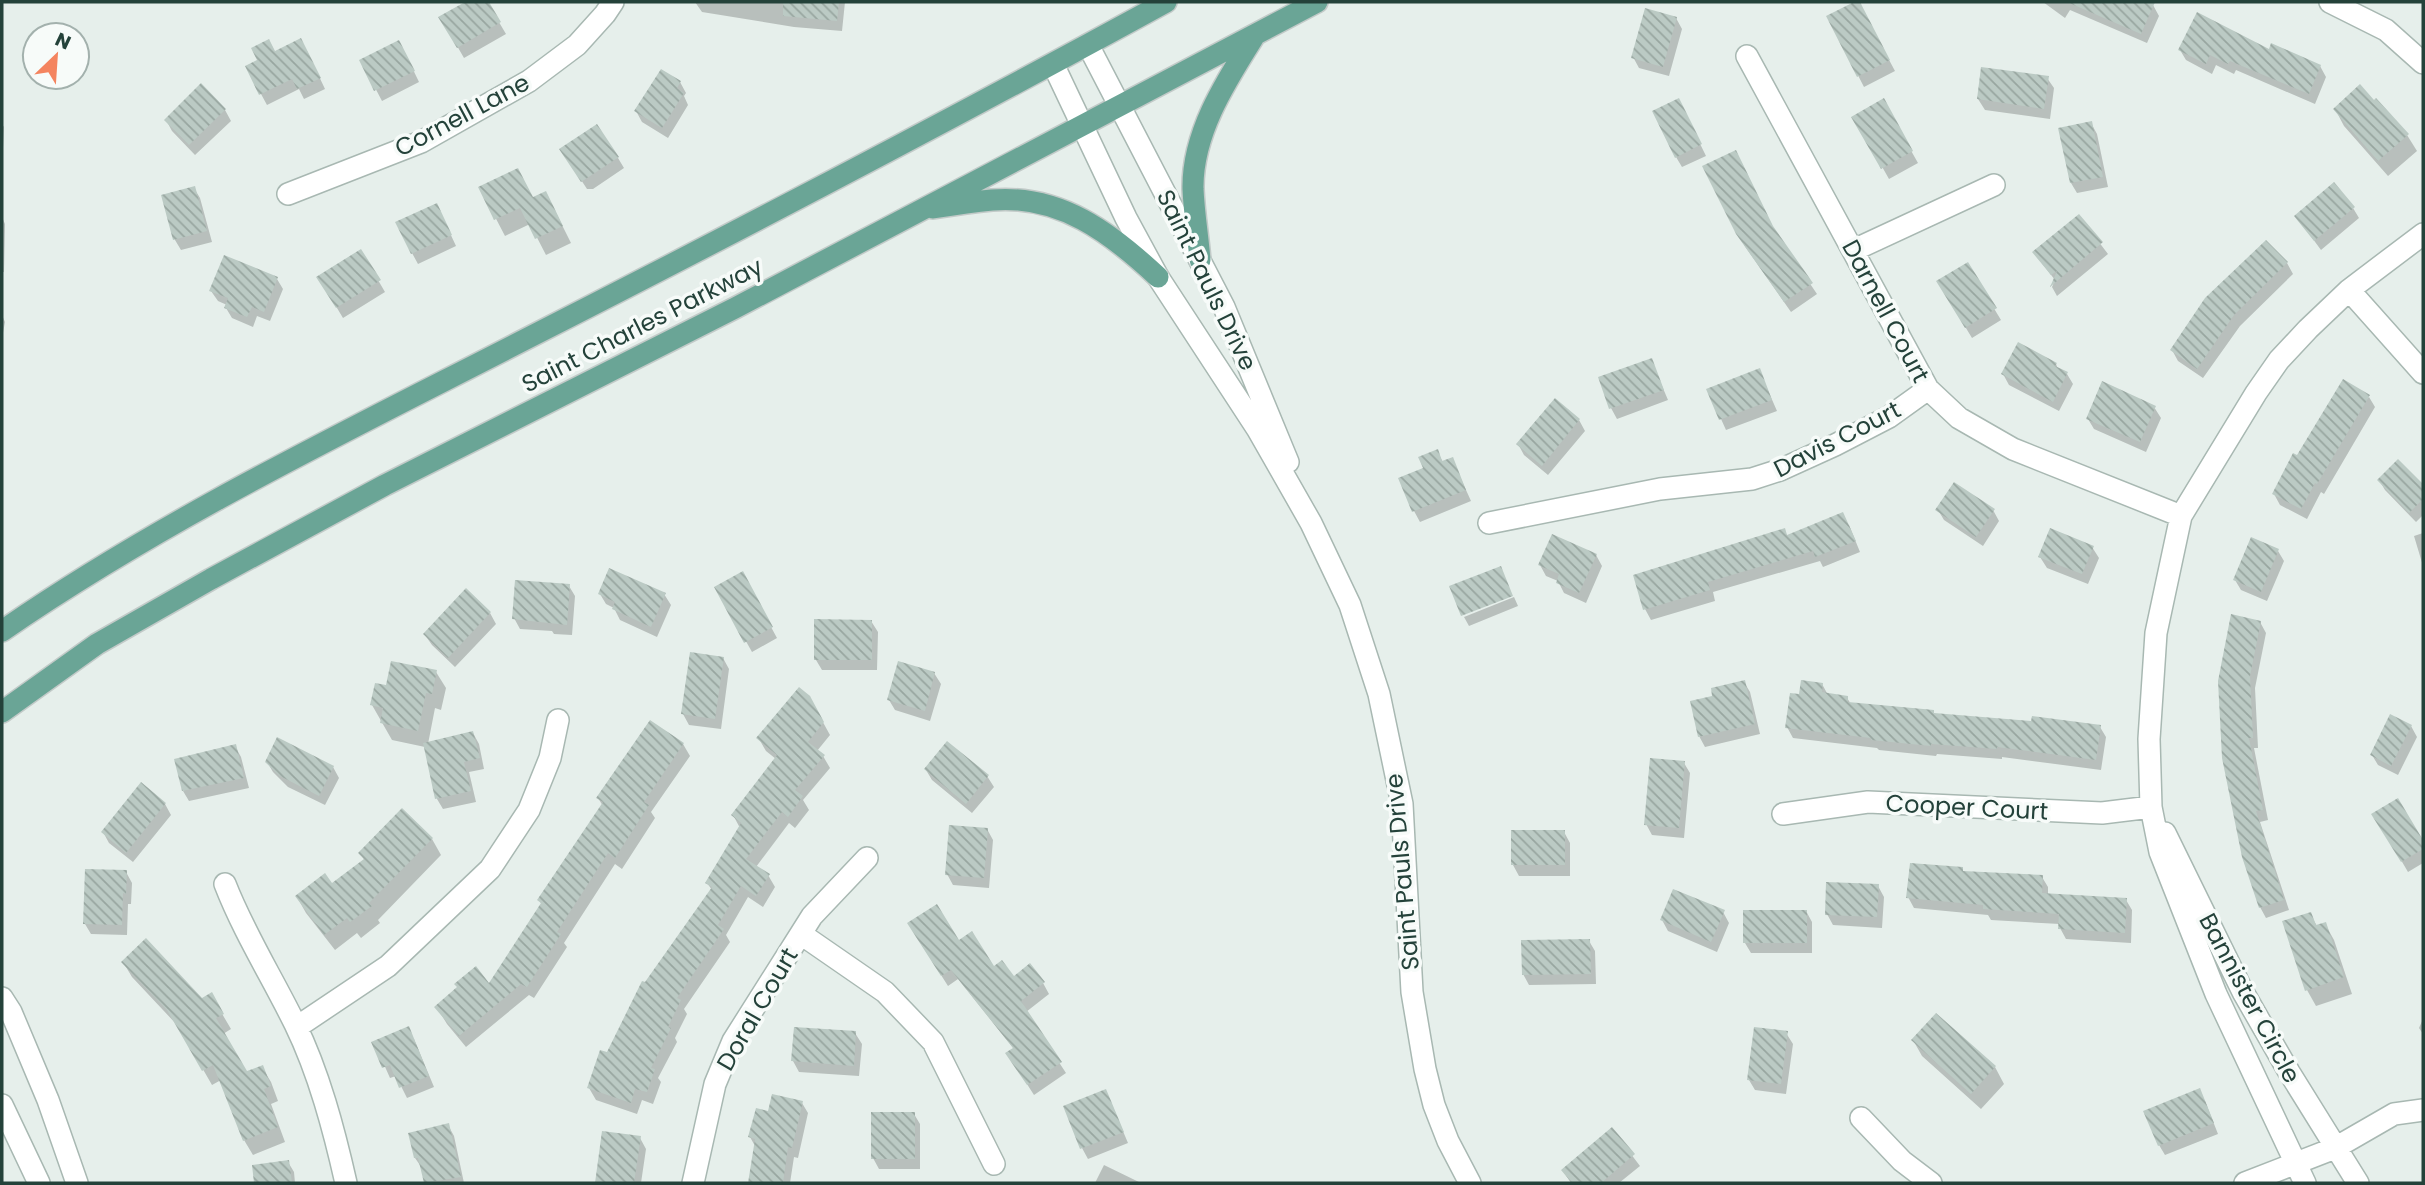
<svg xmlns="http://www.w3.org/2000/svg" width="2425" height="1185" font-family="Poppins,sans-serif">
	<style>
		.shadow { fill: #0003 }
		.building { fill: url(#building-back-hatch) }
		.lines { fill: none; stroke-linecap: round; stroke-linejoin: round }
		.minor-casing { stroke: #a8b8b2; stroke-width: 24 }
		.major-casing { stroke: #c2cac8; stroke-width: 24 }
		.minor { stroke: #fff; stroke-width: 21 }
		.major { stroke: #6aa596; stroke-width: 21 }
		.labels { text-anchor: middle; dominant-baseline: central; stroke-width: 7; stroke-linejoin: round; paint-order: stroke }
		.street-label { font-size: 24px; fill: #24423a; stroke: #f7fbf9 }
	</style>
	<defs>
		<pattern id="building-back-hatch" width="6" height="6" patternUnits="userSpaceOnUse" patternTransform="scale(1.75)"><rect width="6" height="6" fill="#bbcac4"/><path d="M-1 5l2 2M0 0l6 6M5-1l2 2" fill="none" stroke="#98a6a0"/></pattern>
	</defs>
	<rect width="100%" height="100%" fill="#e6efeb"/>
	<path class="shadow" d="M468 2H487L506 34 464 58 441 18Z
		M695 2H845L842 31 794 27 702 12Z
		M1858 2 1895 71 1864 87 1828 17Z
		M2043 2H2145L2153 5 2159 16 2147 43 2070 10 2065 18Z
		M1676 18 1682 29 1669 76 1639 68 1633 57Z
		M2180 50 2270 51 2320 66 2326 77 2315 104 2236 70 2234 74 2216 65 2212 74 2186 60Z
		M307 51 325 89 304 99 299 89 267 105 261 94 275 53Z
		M405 53 419 82 382 101 361 61Z
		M2047 78 2054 88 2050 119 1985 110 1978 99Z
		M680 82 686 93 684 96 688 105 668 138 642 122 636 111Z
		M1883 101 1918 163 1889 179 1854 117Z
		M2335 109 2407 135 2417 151 2388 176 2344 126Z
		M225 110 231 121 195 155 172 131 166 120Z
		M1684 111 1706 156 1682 167 1676 157Z
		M2091 123 2097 134 2108 187 2077 193 2071 183Z
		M2 124 4 127 2 169Z
		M618 158 624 168 593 189H587L568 160Z
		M194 188 200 198 212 242 181 250 175 240 163 196Z
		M480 188 533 199 546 193 571 243 546 255 530 224 505 236Z
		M2353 208 2359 218 2321 250 2296 216Z
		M442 216 456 246 418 264 412 253Z
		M2079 216 2108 254 2057 296 2052 287 2055 280 2034 253Z
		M2 217 5 224 4 272H2Z
		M1775 232 1817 294 1791 312 1744 245Z
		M2266 242 2287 263 2293 274 2240 326 2203 378 2178 361 2172 350Z
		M361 251 385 292 343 318 319 278Z
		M1967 264 2001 320 1972 338 1938 282Z
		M277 279 283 289 270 321 257 316 253 327 232 318 226 308 227 305 218 301 211 291Z
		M2 315 5 322 2 338Z
		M1651 360 1668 400 1617 419 1611 408Z
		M2056 364 2058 369 2067 374 2073 384 2059 411 2009 385 2003 374Z
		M1759 370 1777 411 1726 430 1708 390Z
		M2369 397 2375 407 2324 494 2321 492 2307 519 2280 505 2274 494 2298 458Z
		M2154 407 2161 418 2146 452 2094 429 2088 419Z
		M1579 420 1585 431 1548 475 1524 455 1518 444Z
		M1437 451 1443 462 1452 459 1471 501 1420 522 1414 511 1425 469Z
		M2398 461 2423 487V515L2416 522 2385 490 2379 480Z
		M1938 510H1993L1999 521 1983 546 1944 520Z
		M1849 525 1860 552 1823 567 1820 561 1713 592 1715 601 1651 620 1645 609 1635 576 1784 530 1788 537Z
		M2423 533V566L2414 536Z
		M2092 547 2099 558 2088 584 2047 568 2040 557Z
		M2278 551 2284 561 2267 601 2241 590 2235 580Z
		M1596 555 1602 566 1586 603 1564 593 1558 581 1546 576 1540 565Z
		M742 574 777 638 752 652 716 588Z
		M569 586 575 596 572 635 554 634 552 631 520 629 514 618Z
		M600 594H664L671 605 657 637 620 620 614 608 606 604Z
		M1514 597 1518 606 1469 626 1464 617Z
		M490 613 496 624 455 667 432 645 425 635Z
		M871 621 878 632 877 670H822L816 660Z
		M2260 622 2266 633 2255 688 2258 748H2254L2268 820 2260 822 2289 910 2266 918 2260 907 2223 758Z
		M723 658 729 669 721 729 689 725 683 714Z
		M436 672 446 688 441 710 435 708 428 744 473 733 479 744 484 769 469 772 476 802 443 809 437 799 425 747 392 740 372 705 387 687Z
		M934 673 941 684 930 721 895 710 889 700Z
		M1744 682 1750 692 1760 734 1705 747 1699 736Z
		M1822 684 1828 695 1847 698 1851 704 1935 715 2100 727 2106 737 2101 770 2002 757V759L1937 754 1936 756 1879 750 1877 748 1793 738 1787 727 1801 696Z
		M809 697 830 735 817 751 823 756 830 768 803 800 809 810 795 828 789 823 756 867 768 875 775 887 763 907 748 897 726 935 730 942 684 1009 687 1014 675 1038 677 1042 658 1078 661 1082 653 1104 642 1100 637 1114 596 1100 589 1088 645 985 712 890 707 883 740 828 733 815 776 759 766 751 759 739Z
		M2411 726 2417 737 2398 775 2378 765 2372 755Z
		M683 744 690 756 651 812 655 818 622 869 615 864 564 943 567 947 534 998 529 995 466 1047 447 1024 439 1011 490 986 542 905 539 900 603 806 598 798Z
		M235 746 241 757 249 788 189 801 183 791Z
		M267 762 333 767 339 778 325 805 288 787 273 772Z
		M1684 763 1690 773 1684 838 1652 835 1646 824Z
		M926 770 987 776 994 787 972 813 932 780Z
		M141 785 165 804 171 815 133 862 109 843 103 832Z
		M2397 800 2423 843V863L2408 872 2374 814Z
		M987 829 993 840 989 888 953 885 947 874Z
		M1564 832 1570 843V876H1519L1513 865Z
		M432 839 441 855 378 920 380 923 361 938 357 933 335 950 306 913 297 897 332 886 365 861 360 853Z
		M1962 869 1964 872 2042 877 2048 887V895L2126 900 2132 910 2131 943 2066 939 2060 928V924L1991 920 1988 915 1914 908 1908 897Z
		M126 872 132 883 131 904H128L127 935 91 934 85 924Z
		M1878 886 1884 897 1882 928 1833 925 1827 914Z
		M1806 911 1812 922V953H1751L1745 943Z
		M1723 912 1729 923 1717 952 1668 931 1662 920Z
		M2310 914 2317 926 2325 924 2334 940 2352 994 2316 1006 2307 990Z
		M915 934 959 942 994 968 1014 978 1043 983 1049 994 1026 1012 1066 1073 1034 1095 1014 1064V1049L958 979 948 986Z
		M1589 941 1595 951 1596 984 1529 985 1523 974Z
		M123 962 202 1000 211 995 231 1029 223 1034 246 1073 262 1067 271 1082 278 1101 271 1104 285 1142 253 1155 244 1140 221 1080 212 1085 178 1026 132 977Z
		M2423 1019V1034L2419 1028Z
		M855 1033 862 1044 859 1076 799 1072 793 1061Z
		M1786 1033 1793 1044 1786 1094 1755 1090 1749 1080Z
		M414 1039 434 1087 407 1098 396 1076 390 1078 374 1042Z
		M1913 1040 1995 1067 2004 1084 1981 1109 1922 1056Z
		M1106 1091 1128 1143 1088 1159 1082 1148Z
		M2205 1101 2218 1134 2165 1155 2159 1145Z
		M802 1103 808 1113 798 1158 794 1157 790 1183H750L755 1146 750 1137 769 1113Z
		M914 1114 920 1124V1169H879L873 1158Z
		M448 1125 454 1136 464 1183H425L422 1168 415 1158Z
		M1612 1129 1640 1166 1619 1183H1571L1563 1171Z
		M604 1133 640 1138 646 1149 641 1183H597Z
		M288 1162 294 1172 295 1183H256L254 1167Z
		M1104 1165 1141 1183H1095Z"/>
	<path class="building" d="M465 2H489L501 22 457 48 438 17Z
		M783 2H839L837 21 783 16Z
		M1854 2H1860L1890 60 1857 77 1826 16Z
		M2067 2H2155L2141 34Z
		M1645 8 1677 17 1663 67 1631 58Z
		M2197 12 2269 49 2271 43 2321 65 2309 94 2230 61 2228 64 2210 55 2206 64 2178 50Z
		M301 38 321 78 297 89 292 79 259 95 245 66 257 60 251 48 269 39 275 51Z
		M399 40 415 71 374 91 359 60Z
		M1981 67 2049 76 2044 109 1977 99Z
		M661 69 681 81 677 88 684 93 662 128 634 111Z
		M201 83 226 109 189 145 164 120Z
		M2360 84 2374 100 2376 98 2409 134 2378 161 2333 109Z
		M1679 98 1702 144 1675 158 1652 111Z
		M1884 98 1913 151 1881 169 1851 117Z
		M2092 121 2103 177 2070 183 2058 128Z
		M597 124 619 157 581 182 559 149Z
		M1736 150 1773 226 1813 283 1784 302 1736 234 1702 166Z
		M518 168 533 197 546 191 563 226 535 239 520 208 494 220 478 187Z
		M2334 182 2355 207 2314 241 2294 216Z
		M195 186 207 231 173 240 161 195Z
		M437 203 452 235 411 254 395 222Z
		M2079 214 2103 242 2050 287 2057 271 2051 275 2032 252Z
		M2266 240 2288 262 2234 315 2197 369 2170 350 2205 298Z
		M361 249 381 280 336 308 316 277Z
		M224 255 278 277 264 312 252 307 247 317 224 308 228 298 209 291Z
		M1968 262 1997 308 1965 328 1936 281Z
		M2018 342 2057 363 2055 366 2068 372 2053 402 2001 374Z
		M1652 358 1664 390 1609 409 1598 377Z
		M1760 368 1772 400 1719 420 1706 389Z
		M2343 379 2370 395 2317 484 2315 483 2301 509 2272 494 2293 453 2297 455Z
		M2102 381 2156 406 2140 442 2086 419Z
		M1555 398 1580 419 1542 466 1516 444Z
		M1438 449 1442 461 1453 457 1466 490 1412 512 1398 478 1423 468 1418 457Z
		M2398 459 2423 484V499L2409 513 2377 480Z
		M1954 482 1995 509 1976 537 1935 510Z
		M1843 512 1856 541 1815 557 1813 551 1708 582 1710 590 1643 610 1633 575 1785 528 1787 535Z
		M2050 528 2094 546 2082 574 2038 557Z
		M1552 534 1597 554 1579 593 1556 583 1559 574 1538 565Z
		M2251 537 2279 549 2261 592 2233 580Z
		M1501 566 1513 596 1461 616 1449 586Z
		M609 568 666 593 651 627 612 609 615 602 598 594Z
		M743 571 773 627 744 643 714 587Z
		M515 580 570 584 567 625 512 619Z
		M466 588 491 612 448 658 423 634Z
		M2231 614 2261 621 2250 676 2253 738H2249L2263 810 2256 811 2284 900 2259 908 2242 857 2222 758 2218 681Z
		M814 619 872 620V660H814Z
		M690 652 724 657 715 719 681 714Z
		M391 661 437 670 432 694 426 693 418 731 380 723 383 708 370 705 375 683 386 685Z
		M898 661 935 672 925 711 887 700Z
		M1745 680 1755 724 1698 737 1690 701 1712 696 1711 688Z
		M1801 680 1823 683 1822 692 1848 696V702L1934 710V713L2031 721 2032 716 2101 725 2096 760 1997 747V749L1931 744V746L1871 740V738L1785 728 1790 693 1799 694Z
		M799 687 810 696 824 722 808 742 825 755 795 790 803 796 788 817 782 812 746 859 770 874 756 896 741 886 718 925 724 929 677 998 681 1000 668 1027 671 1028 651 1068 655 1069 647 1092 635 1089 631 1103 587 1088 600 1050 607 1052 642 981 645 982 712 887 705 883 741 823 731 815 777 755 756 738Z
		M2390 714 2412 725 2391 766 2370 755Z
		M650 720 684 743 644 802 649 805 615 858 608 853 557 932 561 934 527 987 521 984 459 1036 434 1007 457 987 454 984 476 966 489 983 541 903 537 900 603 802 596 798Z
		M473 731 480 758 464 762 471 791 435 799 423 743Z
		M277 737 334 766 319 796 280 776 265 762Z
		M947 741 989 775 966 804 924 769Z
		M236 744 244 778 182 791 174 759Z
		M1650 758 1685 761 1679 828 1644 825Z
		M141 782 166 803 126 853 101 832Z
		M2398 798 2423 840V849L2401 862 2371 814Z
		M402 808 433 838 369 903 372 906 350 922 347 918 324 935 295 896 325 873 332 883 364 859 358 853Z
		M949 825 988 828 984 878 945 875Z
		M1511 830H1565V865H1511Z
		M1910 863 1963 867V871L2043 875 2042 893 2127 898 2125 933 2058 929 2059 914 1983 909V905L1906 898Z
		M85 869 127 870 126 894 123 893 122 925 83 924Z
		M1826 882 1879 884 1877 917 1825 915Z
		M1673 889 1725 910 1711 942 1660 920Z
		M937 904 959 940 972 931 994 966 1002 960 1014 976 1030 963 1045 982 1021 1001 1062 1062 1027 1085 1005 1053 1013 1048 951 970 941 976 907 923Z
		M1743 910H1807V943H1743Z
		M2311 912 2316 925 2326 922 2344 977 2305 991 2282 921Z
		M146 938 202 998 212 992 224 1014 216 1018 247 1071 263 1065 271 1086 264 1089 278 1127 243 1141 213 1065 202 1071 167 1010 121 962Z
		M1590 939 1591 974 1522 975 1521 940Z
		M1936 1013 1996 1066 1971 1094 1911 1040Z
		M409 1026 429 1076 399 1088 390 1065 382 1068 371 1042Z
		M794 1027 856 1031 854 1066 791 1061Z
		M1754 1027 1788 1031 1781 1084 1747 1080Z
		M2200 1088 2214 1123 2158 1146 2143 1111Z
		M1106 1089 1124 1132 1080 1149 1063 1106Z
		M772 1094 803 1101 792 1148 788 1147 783 1183H748L755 1139 748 1137 756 1108 768 1111Z
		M871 1112H915V1159H871Z
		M449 1123 461 1177 424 1183 418 1158H414L408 1133Z
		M1612 1127 1635 1154 1601 1183H1572L1561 1170Z
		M602 1131 641 1136 634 1183H595Z
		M289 1160 292 1183H254L252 1165Z"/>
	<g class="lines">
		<g class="minor-casing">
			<path id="minor" d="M2330 2 2386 30 2423 63
				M1088 45 1224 307 1288 462
				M1747 56 1928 389 1959 418 2013 449 2181 516
				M1053 64 1126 218 1158 277 1258 430 1311 523 1350 605 1379 694 1402 804 1412 992 1425 1069 1434 1105 1448 1141 1470 1183
				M288 194 421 142 529 81 577 45 605 14 613 2
				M1854 250 1994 185
				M2349 290 2423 373
				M1489 523 1660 489 1752 479 1780 470 1835 445 1889 417 1928 389
				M1783 814 1868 802 2102 813 2151 807
				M2165 833 2243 992 2289 1072 2358 1183
				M225 884C244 933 272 977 295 1024 319 1073 334 1130 346 1183
				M801 934 885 992 933 1042 994 1164
				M2 998 11 1012 48 1100 77 1183
				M297 1027 388 966 490 869 529 810 550 758 558 720
				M2 1105 39 1183
				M1861 1118 1902 1161 1931 1183
				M693 1183 715 1084 733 1041 812 916 867 858
				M2245 1183 2335 1148 2394 1114 2423 1110
				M2305 1183 2216 994 2160 852 2151 807 2149 739 2156 633 2181 516 2256 393 2279 360 2308 329 2349 290 2423 234"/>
		</g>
		<g class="major-casing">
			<path id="major" d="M933 208C952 205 972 202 992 200 1060 194 1111 233 1158 277
				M1200 260C1198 236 1194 213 1193 189 1192 133 1226 81 1255 35
				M2 631C166 518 347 431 524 340 740 230 954 118 1166 2
				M2 712 97 644 211 579 385 485 735 308 1317 2"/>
		</g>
		<use href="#minor" class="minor"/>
		<use href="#major" class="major"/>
	</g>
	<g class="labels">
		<g class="street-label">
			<text transform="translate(462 115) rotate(-28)">Cornell Lane</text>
			<text transform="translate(1207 280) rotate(64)">Saint Pauls Drive</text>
			<text transform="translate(1886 311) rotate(62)">Darnell Court</text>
			<text transform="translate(642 325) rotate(-27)">Saint Charles Parkway</text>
			<text transform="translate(1837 439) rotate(-27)">Davis Court</text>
			<text transform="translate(1967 807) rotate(3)">Cooper Court</text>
			<text transform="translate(1402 872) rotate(-95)">Saint Pauls Drive</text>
			<text transform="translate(2250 998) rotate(62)">Bannister Circle</text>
			<text transform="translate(757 1009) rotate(-60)">Doral Court</text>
		</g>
	</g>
	<rect width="2425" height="1185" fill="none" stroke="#24423a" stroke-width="7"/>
	<g transform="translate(56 56) rotate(25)"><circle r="33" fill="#f7fbf9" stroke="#a3b1ad" stroke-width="2"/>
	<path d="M0-5L12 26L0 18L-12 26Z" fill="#f4845f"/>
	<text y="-10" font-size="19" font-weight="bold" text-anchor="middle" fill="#24423a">N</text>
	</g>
</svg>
